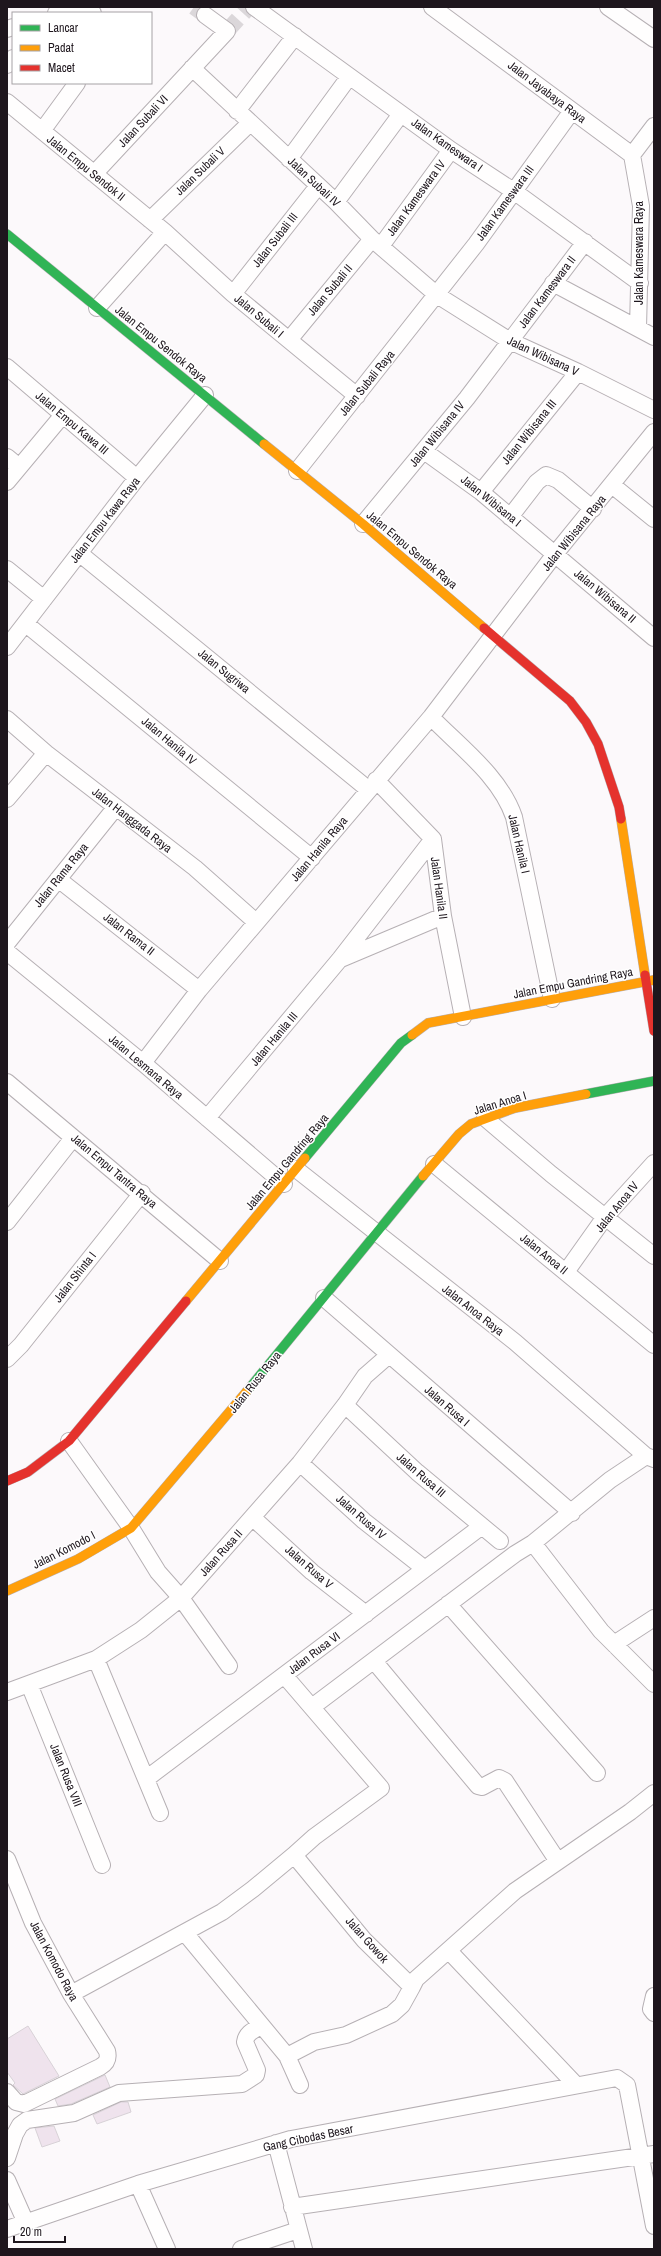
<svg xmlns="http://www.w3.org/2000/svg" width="661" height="2256" font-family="'Archivo Narrow',sans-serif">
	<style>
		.building { fill: #efe3ed; stroke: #d8d2d7 }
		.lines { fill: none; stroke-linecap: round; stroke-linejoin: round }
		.street-tunnel { stroke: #dbd7da; stroke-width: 16; stroke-dasharray: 16 8; stroke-linecap: butt }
		.street-casing { stroke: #b6b0b4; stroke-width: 18 }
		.fast-casing { stroke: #b6b0b4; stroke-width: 10 }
		.slow-casing { stroke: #b6b0b4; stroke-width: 10 }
		.jam-casing { stroke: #b6b0b4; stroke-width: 10 }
		.street { stroke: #fffefe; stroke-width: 16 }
		.fast { stroke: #30b455; stroke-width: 9 }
		.slow { stroke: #ff9f0a; stroke-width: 9 }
		.jam { stroke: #e5322d; stroke-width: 9 }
		.labels { text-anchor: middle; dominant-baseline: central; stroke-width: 3; stroke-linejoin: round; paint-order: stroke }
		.street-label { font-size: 12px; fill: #1e161d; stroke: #fff }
	</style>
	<rect width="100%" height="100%" fill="#fcf9fb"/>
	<path class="building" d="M28 2026 59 2076 23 2094 13 2085 15 2083 7 2072V2039Z
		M105 2075 110 2087 71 2104 58 2106 55 2099Z
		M121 2102H128L131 2112 97 2124 93 2115Z
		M54 2126 60 2141 42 2147 35 2128Z"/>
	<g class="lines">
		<path class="street-tunnel" d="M194 7 205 15
			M227 31 249 7"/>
		<g class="street-casing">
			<path id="street" d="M86 7 93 13
				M254 7 451 150 515 192 640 283
				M432 7 632 155
				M608 7 654 39
				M56 13 77 7
				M7 29 13 27
				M7 65 13 58
				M192 68 336 202 372 239 437 295 510 341 578 372 654 410
				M7 102 165 232 233 294 357 396
				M237 111 295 36
				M42 131 77 83
				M632 155 641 206 638 328
				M632 155 654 126
				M289 159 349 77
				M94 174 227 31 205 15
				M336 202 401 114
				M150 220 250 123
				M381 246 451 150
				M553 283 654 337
				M233 294 318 186
				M97 308 165 232
				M289 340 372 239
				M7 367 137 478
				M424 451 481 492 654 638
				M7 457 19 467
				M297 471 476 244 572 111
				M7 482 62 416
				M612 485 654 519
				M481 492 578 372
				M510 517 537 482 546 475 558 480 593 509
				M363 524 467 398 585 242
				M79 553 369 790
				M7 569 44 599
				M26 624 312 858
				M7 647 137 478 205 395
				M431 717C460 747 500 776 514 817L552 999
				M7 719 46 753 195 868 256 922
				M376 780 433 839 443 916 463 1017
				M7 799 46 753
				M58 879 199 990
				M7 943 116 807
				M7 952 143 1063 284 1184
				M341 959 443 916
				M143 1063 199 990 431 717 555 554 654 432
				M7 1082 220 1261
				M207 1118 340 959 433 839
				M485 1118 551 1174 654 1256
				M434 1164 654 1345
				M296 1169 515 1342 646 1456 654 1459
				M7 1222 73 1138
				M566 1272 605 1217 654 1163
				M324 1298 572 1513
				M7 1359 21 1345 142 1193
				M345 1405 417 1472 500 1541
				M69 1441 131 1528 158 1572 181 1598 229 1666
				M300 1463 364 1521 425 1569
				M253 1518 312 1572 366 1614
				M533 1543 601 1631 654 1684
				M448 1604 597 1773
				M614 1644 654 1618
				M96 1659 160 1813
				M374 1661 478 1786 482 1787 499 1778 505 1781 557 1860
				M284 1675 381 1788 314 1837 294 1855
				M29 1684 102 1865
				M7 1692 96 1659 141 1630 181 1598 300 1463 345 1405 365 1376 389 1355
				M312 1707 515 1554 533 1543 610 1480 646 1456
				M146 1779 482 1526
				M7 1859 33 1923 71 1994 107 2051C109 2059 107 2063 100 2067L24 2104 16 2102 7 2092
				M185 1933 287 2056 300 2085
				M449 1951 576 2085
				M71 1994 222 1912 253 1889 294 1855 364 1940 412 1987 416 1979 515 1891 630 1812 654 1793
				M654 1996 651 2009 654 2013
				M287 2056 314 2042 346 2035 392 2014 402 2005 412 1987
				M276 2143 304 2249
				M7 2158 15 2134 20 2125 27 2120 74 2113 119 2093 242 2084 256 2075 257 2070 245 2042C246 2033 254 2030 261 2026
				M7 2180 26 2223
				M138 2184 167 2249
				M292 2207 654 2154
				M7 2229 138 2184 291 2139 617 2078 627 2085 654 2226
				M241 2249 298 2230"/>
		</g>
		<g class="fast-casing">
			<path id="fast" d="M7 234 264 444
				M586 1094 654 1081
				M305 1158 401 1043 412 1035
				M247 1391 423 1176"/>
		</g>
		<g class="slow-casing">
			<path id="slow" d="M264 444 363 524 484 628
				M621 819 645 975
				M412 1035 428 1023 654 980
				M423 1176 459 1134 471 1124 515 1108 586 1094
				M186 1301 305 1158
				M7 1591 78 1559 131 1528 247 1391"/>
		</g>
		<g class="jam-casing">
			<path id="jam" d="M484 628 570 701 586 722 598 744 619 807 621 819
				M645 975 654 1031
				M7 1481 28 1472 69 1441 186 1301"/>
		</g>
		<use href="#street" class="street"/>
		<use href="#fast" class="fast"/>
		<use href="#slow" class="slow"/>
		<use href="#jam" class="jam"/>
	</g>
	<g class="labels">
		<g class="street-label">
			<text transform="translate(547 92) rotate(37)">Jalan Jayabaya Raya</text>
			<text transform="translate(143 121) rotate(-47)">Jalan Subali VI</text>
			<text transform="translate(447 145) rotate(35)">Jalan Kameswara I</text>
			<text transform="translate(86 168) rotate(39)">Jalan Empu Sendok II</text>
			<text transform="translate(200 171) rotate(-44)">Jalan Subali V</text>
			<text transform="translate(314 182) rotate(43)">Jalan Subali IV</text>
			<text transform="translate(416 198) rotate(-54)">Jalan Kameswara IV</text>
			<text transform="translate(505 203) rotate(-54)">Jalan Kameswara III</text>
			<text transform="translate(275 240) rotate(-52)">Jalan Subali III</text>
			<text transform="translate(639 253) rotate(-90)">Jalan Kameswara Raya</text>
			<text transform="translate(330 290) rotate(-50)">Jalan Subali II</text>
			<text transform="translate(547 292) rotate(-53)">Jalan Kameswara II</text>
			<text transform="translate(259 316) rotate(40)">Jalan Subali I</text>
			<text transform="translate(161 344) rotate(39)">Jalan Empu Sendok Raya</text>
			<text transform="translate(543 356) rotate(25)">Jalan Wibisana V</text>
			<text transform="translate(367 383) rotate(-51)">Jalan Subali Raya</text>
			<text transform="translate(72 423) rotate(40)">Jalan Empu Kawa III</text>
			<text transform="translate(529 432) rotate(-51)">Jalan Wibisana III</text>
			<text transform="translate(437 434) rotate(-51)">Jalan Wibisana IV</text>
			<text transform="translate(491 501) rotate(39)">Jalan Wibisana I</text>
			<text transform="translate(105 520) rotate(-52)">Jalan Empu Kawa Raya</text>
			<text transform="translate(574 533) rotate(-51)">Jalan Wibisana Raya</text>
			<text transform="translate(412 550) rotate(40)">Jalan Empu Sendok Raya</text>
			<text transform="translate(605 596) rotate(40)">Jalan Wibisana II</text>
			<text transform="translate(224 671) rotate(39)">Jalan Sugriwa</text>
			<text transform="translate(169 741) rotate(40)">Jalan Hanila IV</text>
			<text transform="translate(132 820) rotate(38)">Jalan Hanggada Raya</text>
			<text transform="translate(519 844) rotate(77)">Jalan Hanila I</text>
			<text transform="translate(319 849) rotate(-50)">Jalan Hanila Raya</text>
			<text transform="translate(61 875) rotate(-51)">Jalan Rama Raya</text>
			<text transform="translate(439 888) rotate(82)">Jalan Hanila II</text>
			<text transform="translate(129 934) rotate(38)">Jalan Rama II</text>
			<text transform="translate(573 983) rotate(-11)">Jalan Empu Gandring Raya</text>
			<text transform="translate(274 1039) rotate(-50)">Jalan Hanila III</text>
			<text transform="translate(146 1067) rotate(40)">Jalan Lesmana Raya</text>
			<text transform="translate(500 1103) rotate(-17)">Jalan Anoa I</text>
			<text transform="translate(287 1162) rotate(-50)">Jalan Empu Gandring Raya</text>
			<text transform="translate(114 1171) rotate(40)">Jalan Empu Tantra Raya</text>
			<text transform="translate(617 1207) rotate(-51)">Jalan Anoa IV</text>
			<text transform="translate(544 1254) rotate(39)">Jalan Anoa II</text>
			<text transform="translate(75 1277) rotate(-52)">Jalan Shinta I</text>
			<text transform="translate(473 1310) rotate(38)">Jalan Anoa Raya</text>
			<text transform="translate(255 1382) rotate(-51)">Jalan Rusa Raya</text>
			<text transform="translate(447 1406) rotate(41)">Jalan Rusa I</text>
			<text transform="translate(421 1475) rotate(41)">Jalan Rusa III</text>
			<text transform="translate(361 1517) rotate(41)">Jalan Rusa IV</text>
			<text transform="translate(64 1550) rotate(-27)">Jalan Komodo I</text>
			<text transform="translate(221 1553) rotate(-48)">Jalan Rusa II</text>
			<text transform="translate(309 1567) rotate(41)">Jalan Rusa V</text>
			<text transform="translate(314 1653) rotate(-37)">Jalan Rusa VI</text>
			<text transform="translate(66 1775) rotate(68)">Jalan Rusa VIII</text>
			<text transform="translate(367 1940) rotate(48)">Jalan Gowok</text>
			<text transform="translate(54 1961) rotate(62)">Jalan Komodo Raya</text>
			<text transform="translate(308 2138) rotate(-12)">Gang Cibodas Besar</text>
		</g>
	</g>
	<rect width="661" height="2256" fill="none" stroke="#1e161d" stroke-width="16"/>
	<rect x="12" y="12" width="140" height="72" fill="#ffffff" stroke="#a5a2a5"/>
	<rect x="20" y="25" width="20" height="6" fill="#30b455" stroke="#a5a2a5"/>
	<text x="48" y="32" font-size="12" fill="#1e161d">Lancar</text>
	<rect x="20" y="45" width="20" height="6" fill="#ff9f0a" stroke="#a5a2a5"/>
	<text x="48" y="52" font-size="12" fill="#1e161d">Padat</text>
	<rect x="20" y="65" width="20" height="6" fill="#e5322d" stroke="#a5a2a5"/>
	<text x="48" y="72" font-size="12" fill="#1e161d">Macet</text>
	<path d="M14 2236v6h51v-6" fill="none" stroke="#1e161d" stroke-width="2"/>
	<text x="20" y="2236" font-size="12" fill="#1e161d" stroke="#ffffff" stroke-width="3" paint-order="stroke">20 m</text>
</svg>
